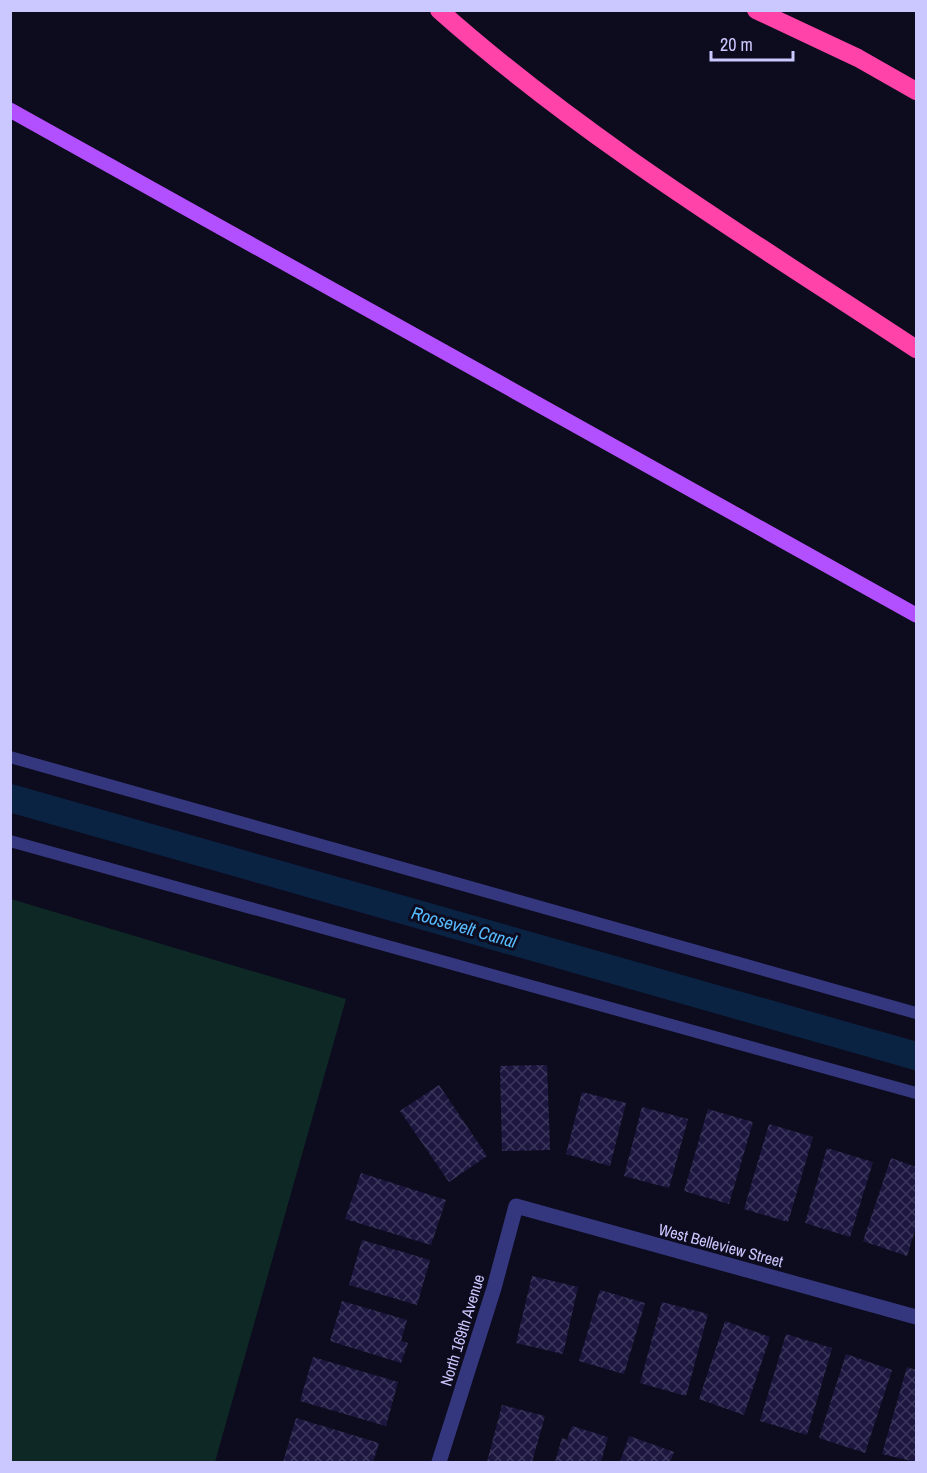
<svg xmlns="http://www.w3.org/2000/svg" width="927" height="1473" font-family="'Archivo Narrow',sans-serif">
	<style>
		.green { fill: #0e2825 }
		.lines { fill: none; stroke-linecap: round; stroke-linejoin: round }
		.canal { stroke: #0b2343; stroke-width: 28 }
		.building { fill: url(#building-cross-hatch) }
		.service { stroke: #35377e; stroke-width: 12 }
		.minor { stroke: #35377e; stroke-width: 15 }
		.primary { stroke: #b24fff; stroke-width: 15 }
		.motorway { stroke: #ff43a9; stroke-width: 18 }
		.labels { text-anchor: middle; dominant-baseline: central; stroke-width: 6; stroke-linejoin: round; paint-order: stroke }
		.street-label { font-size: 16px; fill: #cbc8ff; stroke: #0d0b1e }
		.water-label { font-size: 18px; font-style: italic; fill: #56bcff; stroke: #0d0b1e }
	</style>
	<defs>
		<pattern id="building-cross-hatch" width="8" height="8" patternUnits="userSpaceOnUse" patternTransform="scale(1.5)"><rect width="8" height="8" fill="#1d173f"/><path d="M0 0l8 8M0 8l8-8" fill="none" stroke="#3c375c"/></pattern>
	</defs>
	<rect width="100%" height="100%" fill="#0d0b1e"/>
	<path class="green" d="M11 899 346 999 215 1462H11Z"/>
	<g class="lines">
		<path class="canal" d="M10 798 916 1056"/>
	</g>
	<path class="building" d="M547 1065 550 1150 502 1151 500 1066Z
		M439 1085 487 1156 449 1182 400 1111Z
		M582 1092 626 1103 610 1166 566 1154Z
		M642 1107 688 1119 669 1188 624 1176Z
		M708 1109 753 1122 729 1204 684 1191Z
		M769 1124 813 1137 788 1222 744 1209Z
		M827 1148 873 1162 850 1237 805 1223Z
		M891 1158 916 1167V1227L907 1256 863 1241Z
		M361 1173 446 1200 431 1245 345 1219Z
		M362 1240 430 1260 417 1305 349 1285Z
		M532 1276 578 1287 563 1354 516 1343Z
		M600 1290 645 1303 624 1374 579 1361Z
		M342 1301 407 1320 401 1341 408 1343 401 1363 330 1341Z
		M662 1302 708 1314 686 1396 640 1383Z
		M725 1321 770 1337 744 1415 699 1399Z
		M786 1334 832 1348 807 1435 760 1421Z
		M846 1354 892 1370 865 1453 819 1438Z
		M313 1357 398 1382 386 1426 300 1401Z
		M907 1367 916 1370V1462L882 1454Z
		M502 1405 545 1416 532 1462H487Z
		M296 1418 379 1443 373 1462H283Z
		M572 1426 608 1437 601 1462H555L562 1438 567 1440Z
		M629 1436 674 1452 670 1462H620Z"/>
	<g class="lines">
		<path class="service" d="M10 757 916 1013
			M10 841 916 1093"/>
		<path class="minor" d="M439 1462 494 1288 516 1206 916 1317"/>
		<path class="primary" d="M10 110 916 615"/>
		<path class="motorway" d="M439 10C585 140 754 242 916 349
			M756 10 858 58 916 91"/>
	</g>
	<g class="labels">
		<g class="street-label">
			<text transform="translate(721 1245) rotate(15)">West Belleview Street</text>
			<text transform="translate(462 1330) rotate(-73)">North 169th Avenue</text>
		</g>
		<g class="water-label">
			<text transform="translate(464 927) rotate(16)">Roosevelt Canal</text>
		</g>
	</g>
	<rect width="927" height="1473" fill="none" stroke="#cbc8ff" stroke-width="24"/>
	<path d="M711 51v9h82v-9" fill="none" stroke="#cbc8ff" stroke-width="3"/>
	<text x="720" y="51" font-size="18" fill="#cbc8ff" stroke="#0d0b1e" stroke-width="4.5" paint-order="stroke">20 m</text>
</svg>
